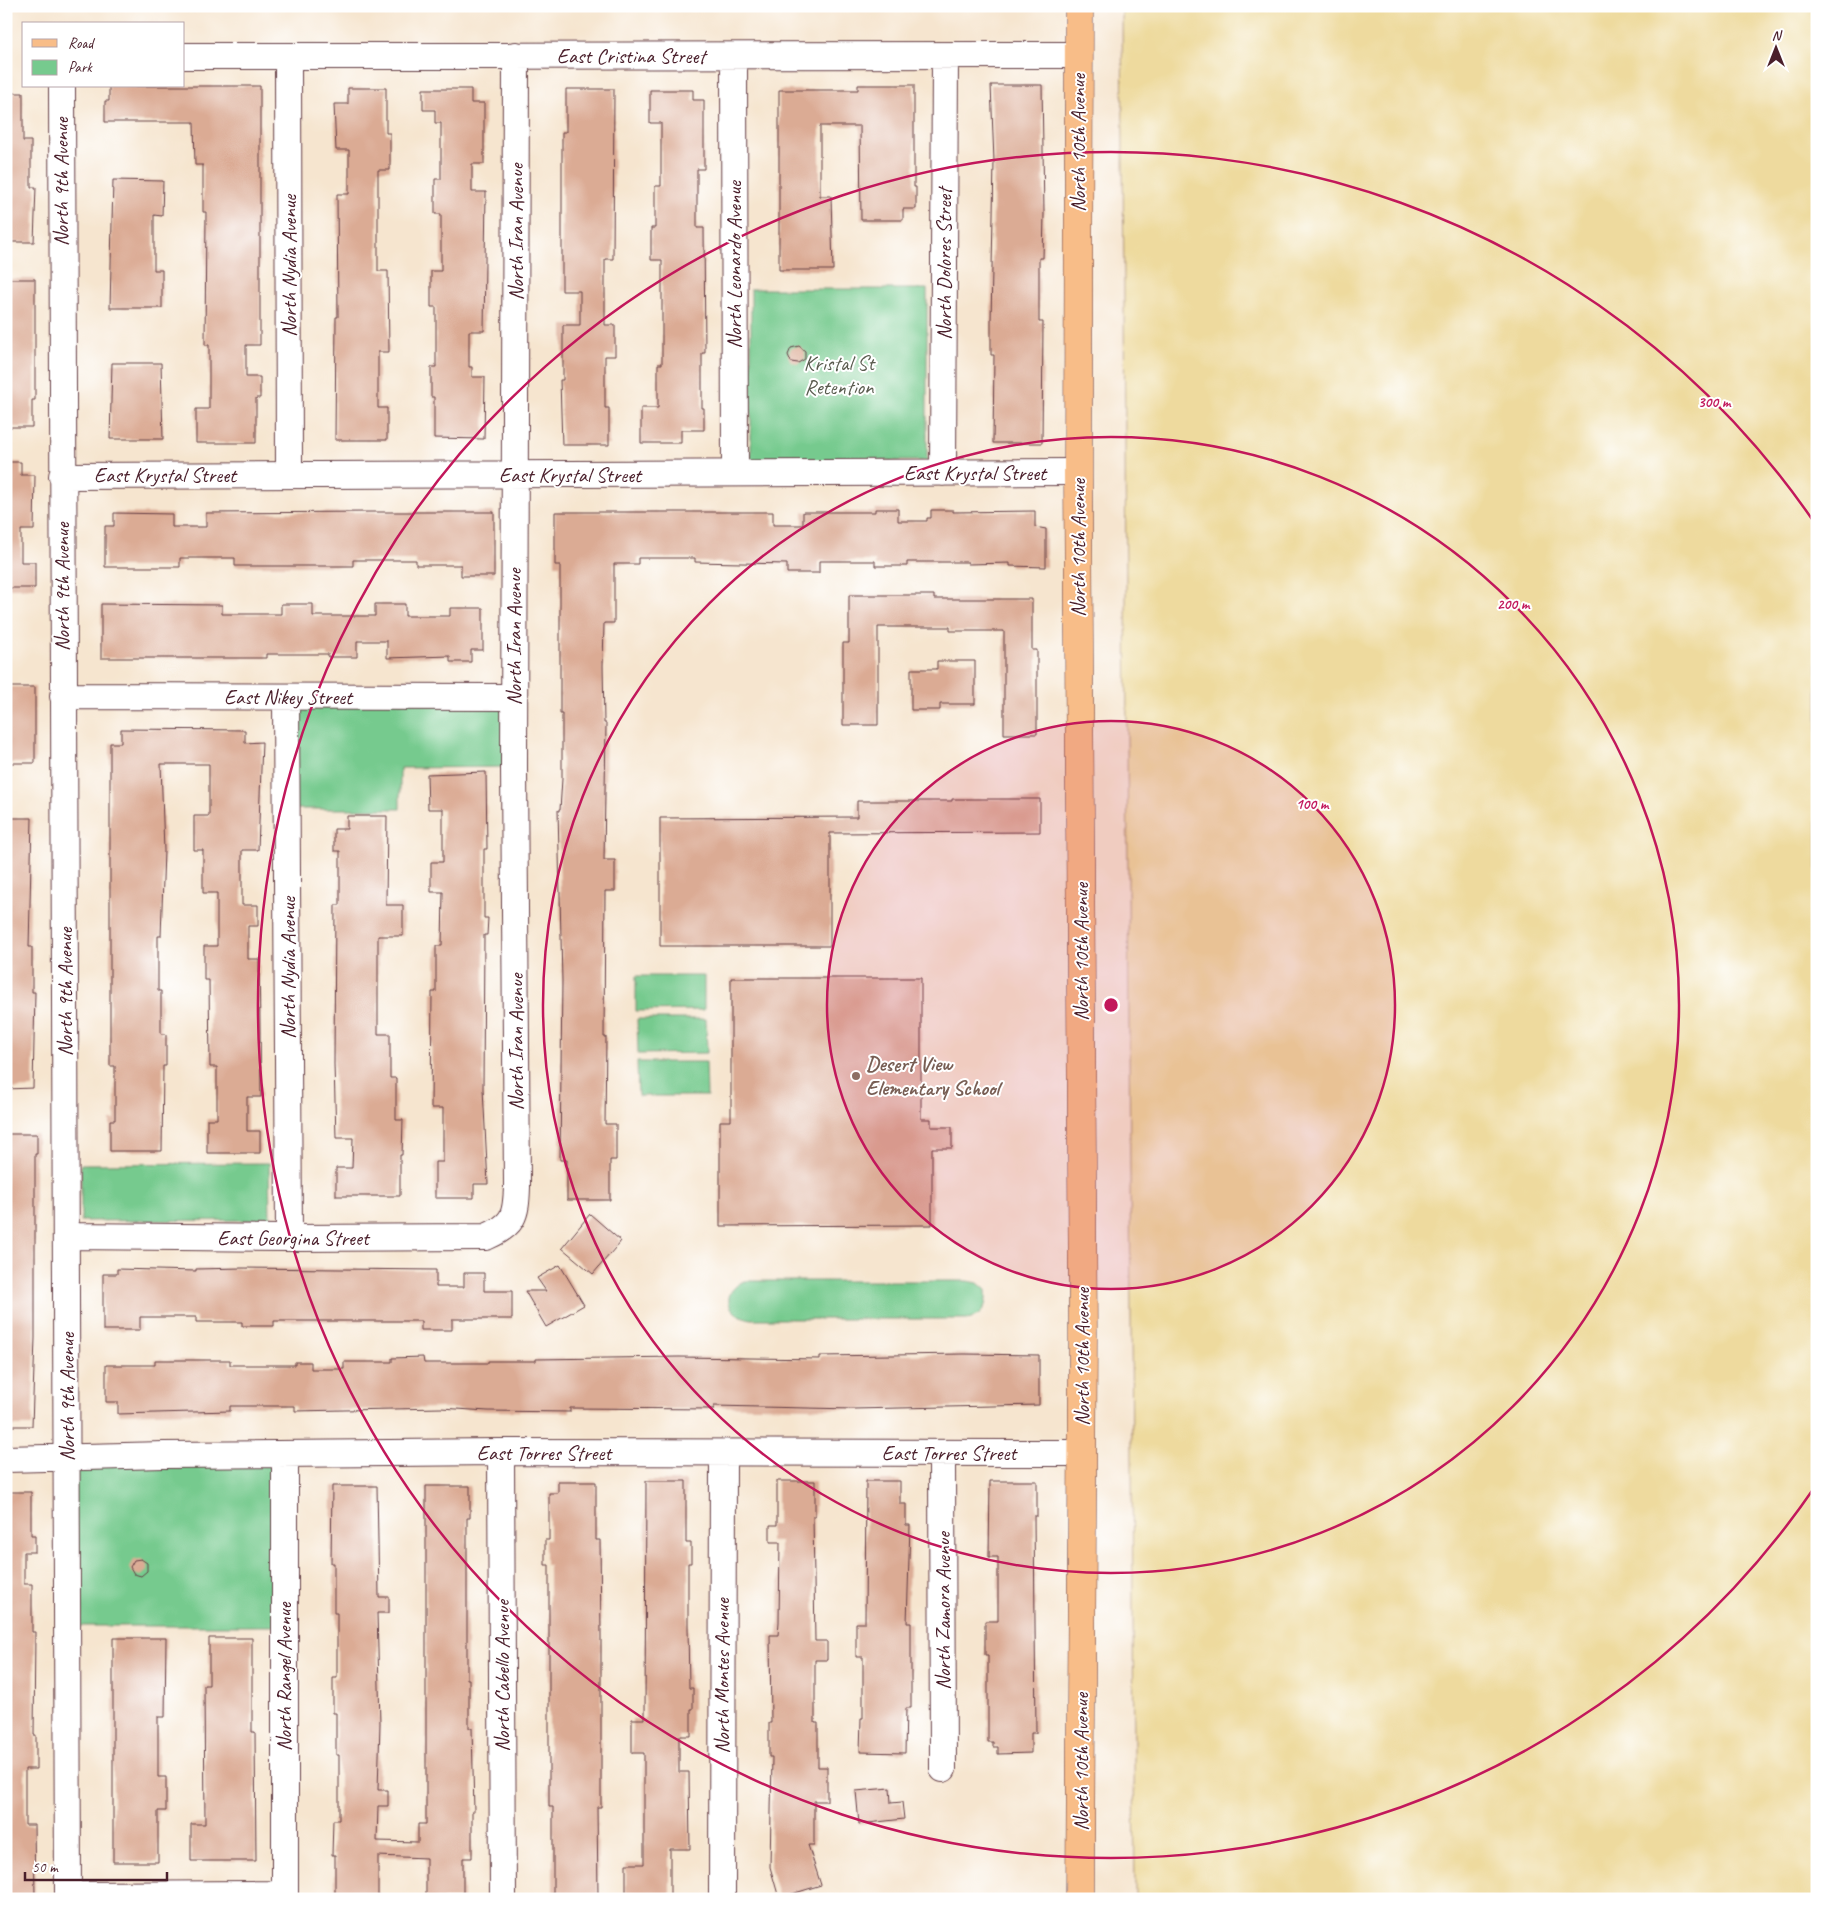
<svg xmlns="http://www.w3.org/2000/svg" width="1823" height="1905" font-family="Caveat,sans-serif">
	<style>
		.green { fill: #76ca8e; stroke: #60745c }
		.sand { fill: #eeda9e; stroke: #9c7c64 }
		.building { fill: #dbab94 }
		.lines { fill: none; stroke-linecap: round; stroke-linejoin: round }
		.minor-casing { stroke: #643d44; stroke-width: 28 }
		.major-casing { stroke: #643d44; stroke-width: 29 }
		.minor { stroke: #fff; stroke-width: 26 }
		.major { stroke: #f8bd88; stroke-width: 28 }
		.ring { fill: none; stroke: #c2185b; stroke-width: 2.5 }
		.education-dot { fill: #8d6e63; stroke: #fff; stroke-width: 2 }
		.labels { text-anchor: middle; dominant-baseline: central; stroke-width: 4; stroke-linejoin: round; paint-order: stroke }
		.street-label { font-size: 21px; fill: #4a1f2b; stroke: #fff }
		.park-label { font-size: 21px; fill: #595b4e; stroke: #fff }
		.education-label { font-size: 21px; font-weight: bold; fill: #785e54; stroke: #fff; text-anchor: start }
		.centre { fill: #c2185b; stroke: #fff; stroke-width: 2.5 }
		.ring-label { font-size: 15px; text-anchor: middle; font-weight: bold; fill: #c2185b; stroke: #fff; stroke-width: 4; stroke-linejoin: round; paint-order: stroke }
	</style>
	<rect width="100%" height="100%" fill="#fff"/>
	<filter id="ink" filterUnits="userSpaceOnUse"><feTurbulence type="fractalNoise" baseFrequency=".02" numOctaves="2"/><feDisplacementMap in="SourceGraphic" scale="10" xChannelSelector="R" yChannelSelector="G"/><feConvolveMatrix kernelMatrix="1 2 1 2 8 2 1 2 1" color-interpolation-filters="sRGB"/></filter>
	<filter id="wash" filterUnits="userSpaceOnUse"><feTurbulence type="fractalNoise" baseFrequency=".0096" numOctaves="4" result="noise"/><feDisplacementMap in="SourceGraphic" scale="20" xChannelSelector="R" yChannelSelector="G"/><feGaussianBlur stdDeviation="1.12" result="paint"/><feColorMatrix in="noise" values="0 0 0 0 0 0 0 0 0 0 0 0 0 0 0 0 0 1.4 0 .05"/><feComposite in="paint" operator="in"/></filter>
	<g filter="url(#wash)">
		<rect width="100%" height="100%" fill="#f6e5cf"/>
		<path class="green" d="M751 289H927V461H751Z
			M286 697H514V767L400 768V809H287Z
			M636 976H704V1010L636 1011Z
			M637 1019H706L707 1053 638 1054Z
			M637 1062H706L707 1096H638Z
			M269 1163 270 1220 81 1221V1164Z
			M744 1281H968L978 1283 986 1290C987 1306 984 1316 967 1319H752C727 1316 719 1293 744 1281Z
			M285 1454 284 1626H67V1458Z"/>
		<path class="sand" d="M1122 6H1817V1899H1135Z"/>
		<g id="blocks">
			<path class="building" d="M858 85H914V187H916V209H903V220H861L860 126H820V196H831L833 270H779V90H858Z
				M991 85H1042L1044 214 1043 258H1039V322H1043L1042 443H993L994 355H991V322L994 161Z
				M109 86H260V345H246V377H260V398H256V443H196V409H209V345H205L206 212H203V165H195L194 122H105V101H109Z
				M348 88H386V133H390V170H378V271H388L389 352H378V408H387V440H335L336 317H338L337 194H349V150H336L334 104H348Z
				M423 89H471V103H484V164H472V192H486L484 331H469V367H472V377H485L484 439 434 438V397H431V367H436V307H431V271H441V214H435V179H441V123H435V110H423Z
				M566 89H614L613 259H605V325H615V356H605V408H609V445H562L560 380H563V325H580V291H562V132H566Z
				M650 90H693V100H704V169H697V228H704L705 353H702V408H704V430H681V443H641V408H658V364H662V260H651V228H655V186H661V123H650Z
				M6 93H23V141H31V187H36L34 242H6Z
				M113 180 163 181 162 216 154 215V270H162V308H110Z
				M6 279H35V400H32V427H6Z
				M799 346 805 351V359L798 363 791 362 788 355 791 348Z
				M112 363H161L163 439H110Z
				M6 462H21V475H35L34 530H21V562H35V588H6Z
				M875 509H898V521H927V518H931V510H953V512L1035 511V527L1046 529V567L1010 566V563L968 564V562H907V566H875V561H819V573H787V564L695 562V558H638V564H614V623H604L603 666 604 723H606L604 860H615V891H605L604 1037H606L605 1124H616V1160H610V1200H567V1160H560L562 981 558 810H560L562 779V714H560V565H555V512H773V525H803V512H875Z
				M373 512H494V576H461V565H416V560H353V566H235V558H180V567H105V526H114V513L172 514V527H206V513Z
				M849 595H934V599H1032V650H1037V734H1004V631H950V627H878V725H843V643H849Z
				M101 604 222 605V614H281V604H313V616H375V604H405V616H450V608H483V650H471V662H450V656L387 658V641H357V657H328V654H266V658H101Z
				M937 661H975V704H940V710H911V669H937Z
				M6 687H35V763H6Z
				M121 729 245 730V743L262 742 258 850H242V905H258V926H248V959H259L261 1097H247V1131H260V1153H207V1119H217V1067H210L209 980H204V946H217V893H203V850H194V816H209V764H161L164 851 161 936H158V991H161V1034H166V1066H163L162 1151H110V1120H115V1066H110V743H121Z
				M486 772 487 849H484V918H488L487 935H484L483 1089 488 1184H474V1198H435V1162H443V1108H431L432 992H436V946H442L443 892H431V862H443V809H428L427 774Z
				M952 799H1040V832L830 833V946H660V818L857 817V801H952Z
				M347 816H387L386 905H403V936H378V1034H390V1078H396V1120H403L402 1155H400V1196H336V1168H352L353 1138H336L334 1064 335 905H340V851H334V829H347Z
				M6 818H32L29 947H32V992H35L33 1088 6 1089Z
				M731 978H921V1119H931V1127H952V1148H932V1225L720 1226V1121H731Z
				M6 1134H37V1154H35V1338L32 1426H6Z
				M590 1214 621 1241 593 1274 562 1248Z
				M560 1265 584 1305 546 1327 525 1291H546L537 1278Z
				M242 1268 436 1270V1287H464V1273H484V1291H512V1319H452V1330H421V1321H274V1326H242V1322H196V1317H140V1330H103V1274H117V1269L196 1271V1269Z
				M964 1354 1039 1355V1405L853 1409 714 1406V1409L570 1408V1412L488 1411 441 1408 295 1411V1406H230V1411L118 1414V1402H106V1365H155V1360H230V1365H295V1362H311V1369H344V1362H392V1358L423 1357 424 1363H488V1361H536V1359L679 1357 820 1359V1356Z
				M646 1481H686V1543H691V1563H688V1627L689 1688H693V1709H691V1736H679V1772H689L690 1849H670V1898H626V1864H644V1753H632V1719H645Z
				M777 1481H815V1516H813L815 1641H827V1660H815V1723H818V1767H827V1801H814V1845H808L821 1885 779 1898 770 1867 772 1757H769V1723H771L770 1635H778L779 1622 780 1542H770V1525H777Z
				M866 1481H900V1504H906V1525H910L907 1623H911V1708H906L905 1753 860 1752 861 1718H863V1657H856V1623H865Z
				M990 1481H1037V1516H1034L1036 1733H1031V1753L998 1754V1747H993V1742H988V1655H985V1621H998V1557H989Z
				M558 1482H596V1540H600L601 1635V1807H597L598 1896H553V1807H549V1565H545V1540H549V1493H558Z
				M332 1486H377L379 1597H389V1613H377L380 1723 378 1790H388V1806H378L377 1841 418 1842V1824H426V1486H470V1518H467V1679H469V1728H472L474 1811H472V1858H463V1899H426V1858L378 1856V1899H335V1855H332L333 1820H339V1755H336V1713H333V1678H337V1613H334V1563H331Z
				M6 1492H31V1535H35V1552H24V1584H32V1632H35L34 1735H36V1769H25V1825H34L35 1899H6Z
				M141 1559 147 1563V1571L141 1576 134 1574 130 1567 134 1560Z
				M113 1638H166L165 1717H158V1777H166V1811H158V1862H113Z
				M209 1638H252V1732H255L256 1861H191V1824H205L204 1685H209Z
				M890 1788 891 1803 902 1802 904 1819 859 1824 856 1791Z"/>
		</g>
	</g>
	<g filter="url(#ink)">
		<use href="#blocks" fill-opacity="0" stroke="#643d44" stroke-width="1"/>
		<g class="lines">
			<g class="minor-casing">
				<path id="minor" d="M184 56 1079 55
					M288 56 289 475
					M734 56 735 473
					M62 86 68 1899
					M943 473 945 56
					M62 476 1078 472
					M63 696 514 697
					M286 697 289 1238
					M67 1236 289 1238 486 1237C514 1225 516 1216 517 1187L514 767 516 55
					M501 1452 503 1899
					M942 1453 943 1769
					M285 1454V1899
					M6 1459 164 1455 501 1452 1082 1453
					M68 1895 285 1894
					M722 1899 723 1454"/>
			</g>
			<g class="major-casing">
				<path id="major" d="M1079 6 1078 472 1083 1336 1080 1899"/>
			</g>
			<use href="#minor" class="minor"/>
			<use href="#major" class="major"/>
		</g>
	</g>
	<circle cx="1111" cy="1005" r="284" fill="#c2185b" fill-opacity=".12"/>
	<g class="ring">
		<circle cx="1111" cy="1005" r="284"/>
		<circle cx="1111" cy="1005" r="568"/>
		<path d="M1814 1488A853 853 0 1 1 1814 522"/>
	</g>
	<circle class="education-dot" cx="856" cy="1076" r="5"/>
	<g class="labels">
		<g class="street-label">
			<text x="631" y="56">East Cristina Street</text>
			<text transform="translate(1078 143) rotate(-90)">North 10th Avenue</text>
			<text transform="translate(61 182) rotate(-90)">North 9th Avenue</text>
			<text transform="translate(516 232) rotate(-90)">North Iran Avenue</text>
			<text transform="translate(944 264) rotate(-90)">North Dolores Street</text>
			<text transform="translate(734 265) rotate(-90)">North Leonardo Avenue</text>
			<text transform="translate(289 266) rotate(-90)">North Nydia Avenue</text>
			<text x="975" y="473">East Krystal Street</text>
			<text x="165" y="475">East Krystal Street</text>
			<text x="570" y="475">East Krystal Street</text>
			<text transform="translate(1078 548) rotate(-90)">North 10th Avenue</text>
			<text transform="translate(62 587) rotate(-90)">North 9th Avenue</text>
			<text transform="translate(514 637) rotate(-90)">North Iran Avenue</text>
			<text x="288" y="697">East Nikey Street</text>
			<text transform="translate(1081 952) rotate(-90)">North 10th Avenue</text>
			<text transform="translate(288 968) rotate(-90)">North Nydia Avenue</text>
			<text transform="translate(65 992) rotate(-90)">North 9th Avenue</text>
			<text transform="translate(516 1042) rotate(-90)">North Iran Avenue</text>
			<text x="293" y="1238">East Georgina Street</text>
			<text transform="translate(1082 1357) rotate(-90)">North 10th Avenue</text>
			<text transform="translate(67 1397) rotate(-90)">North 9th Avenue</text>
			<text x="544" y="1453">East Torres Street</text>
			<text x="949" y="1453">East Torres Street</text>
			<text transform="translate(943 1611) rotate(-90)">North Zamora Avenue</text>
			<text transform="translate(502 1676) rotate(-90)">North Cabello Avenue</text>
			<text transform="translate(722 1676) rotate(-90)">North Montes Avenue</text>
			<text transform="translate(284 1677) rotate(-90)">North Rangel Avenue</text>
			<text transform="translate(1081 1762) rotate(-90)">North 10th Avenue</text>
		</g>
		<g class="park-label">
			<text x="839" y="363">Kristal St<tspan x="839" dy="24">Retention</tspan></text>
		</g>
		<g class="education-label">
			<text x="866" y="1064">Desert View<tspan x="866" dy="24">Elementary School</tspan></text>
		</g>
	</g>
	<circle cx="1111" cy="1005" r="8" class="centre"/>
	<g class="ring-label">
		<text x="1714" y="407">300 m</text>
		<text x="1513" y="609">200 m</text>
		<text x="1312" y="809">100 m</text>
	</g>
	<rect width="1823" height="1905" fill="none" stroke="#fff" stroke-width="25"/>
	<rect x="22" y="22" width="162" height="65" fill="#ffffff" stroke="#b7a5aa"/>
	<rect x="32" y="39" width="25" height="8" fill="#f8bd88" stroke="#b7a5aa"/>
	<text x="68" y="48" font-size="15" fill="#4a1f2b">Road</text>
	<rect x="32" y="60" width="25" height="15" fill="#76ca8e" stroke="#b7a5aa"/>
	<text x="68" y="72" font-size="15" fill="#4a1f2b">Park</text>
	<g transform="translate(1776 48)" stroke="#ffffff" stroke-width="4" paint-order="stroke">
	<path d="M0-4L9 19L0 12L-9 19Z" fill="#4a1f2b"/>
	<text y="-8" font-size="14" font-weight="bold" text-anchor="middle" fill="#4a1f2b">N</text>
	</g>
	<path d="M25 1872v8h142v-8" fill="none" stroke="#4a1f2b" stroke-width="2.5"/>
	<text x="32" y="1872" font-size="15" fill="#4a1f2b" stroke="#ffffff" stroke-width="4" paint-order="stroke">50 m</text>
</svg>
